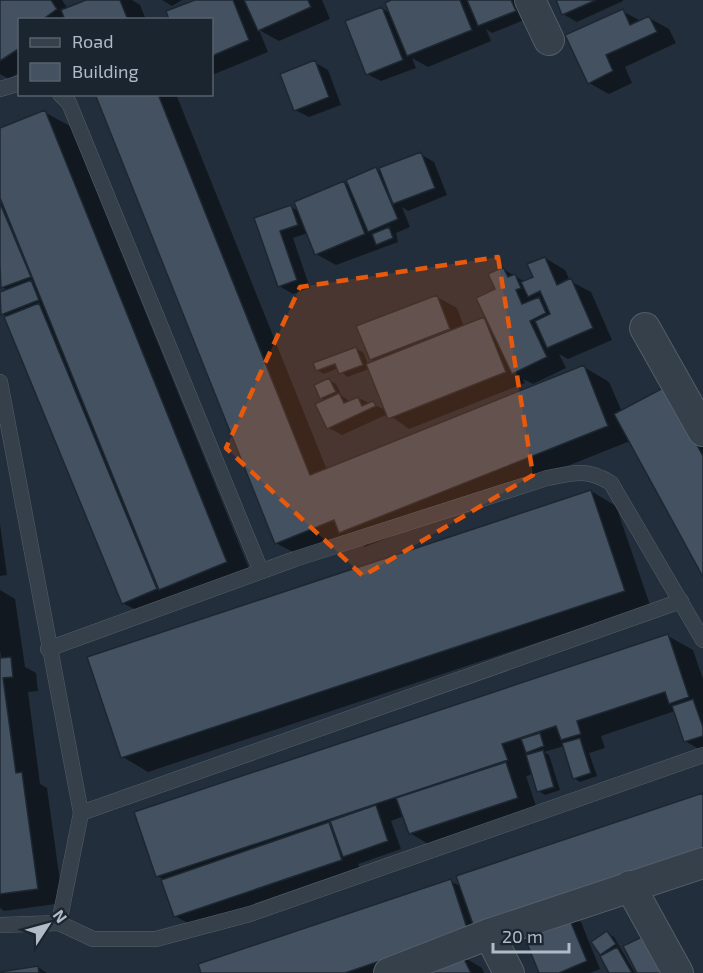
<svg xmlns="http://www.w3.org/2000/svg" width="703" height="973" font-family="'Exo 2',sans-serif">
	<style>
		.shadow { fill: #0007 }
		.building { fill: #435160; stroke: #1d2732; stroke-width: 1.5 }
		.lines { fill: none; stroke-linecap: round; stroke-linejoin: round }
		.service-casing { stroke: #545e69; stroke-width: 16 }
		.minor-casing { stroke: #545e69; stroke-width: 32 }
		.service { stroke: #36404b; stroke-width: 15 }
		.minor { stroke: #36404b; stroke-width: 30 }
		.marked { fill: #e8590c; fill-opacity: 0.2; stroke: #e8590c; stroke-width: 4.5; stroke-dasharray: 12 8; stroke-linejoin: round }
	</style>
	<rect width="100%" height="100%" fill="#222e3b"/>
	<path class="shadow" d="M0 0H62L68 9 90 0H132L140 5 146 20H20V72L9 79 0 74Z
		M162 0H182L172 6Z
		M199 0H322L330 19 279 41 259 30 268 52 212 75V20Z
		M395 0H521L529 18 492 33 486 29 491 41 428 67 412 58 416 68 381 81 367 74 382 8 391 14Z
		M557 0H623V1L577 22 563 14Z
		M622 11 641 21 649 18 669 29 676 43 625 67 632 83 609 94 589 83Z
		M314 62 328 70 341 105 309 117 295 110Z
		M96 94H176L327 470 584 367 609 382 622 412 703 426V574L630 441 365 547 350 538 302 557 276 543Z
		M44 112 70 126 252 576 149 617 123 603 8 317 3 314 0 307V293L8 290 2 287 0 130Z
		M420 154 434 162 447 195 408 211 402 207 410 227 396 233 398 242 336 265 316 254 308 233 293 238 310 288 293 294 279 286 256 219 291 207 300 212 344 183 351 187 376 169 383 173Z
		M545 258 565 270 570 281 591 292 612 340 568 359 559 354 566 368 533 384 523 379 525 383 409 429 388 414 342 435 329 428 326 401 321 398 329 380 336 384 342 396 351 402 358 398 386 410 369 369 347 377 338 368 324 374 317 370 356 349 363 352 368 365 376 362 371 359 437 297 457 308 464 327 484 319 489 322 503 269 525 282 535 278Z
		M591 491 616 506 650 605 148 772 123 757Z
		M0 524 7 575 0 576Z
		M0 590 15 599 25 667 36 673 38 691 28 692 40 784 47 788 63 903 4 911 0 908Z
		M668 636 693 650 703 679V748L699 749 685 741 675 711 601 736 605 748 589 753 597 776 580 782 574 778 564 746 544 752 549 755 560 790 545 795 539 791 533 774 526 776 537 809 430 845 410 833 404 816 391 821 401 849 358 864 361 871 195 927 175 916 163 879 157 876Z
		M703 794 574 919 581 922 600 969 590 973H541L525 935 462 956 482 968 484 973H202L450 881 462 887Z
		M607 933 614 937 635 973H611L601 954Z
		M38 967 47 973H1Z"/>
	<path class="building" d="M0 0H51L57 9 42 20H20V48L0 61Z
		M86 0H120L128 20H65L61 10Z
		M195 0H233L249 40 212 56V20H169L166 11Z
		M244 0H308L311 7 258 31Z
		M391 0H460L472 30 407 56 385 3Z
		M467 0H511L516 11 478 26Z
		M556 0H596L562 15Z
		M382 7 403 60 366 75 345 21Z
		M623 9 630 25 649 16 657 32 606 55 613 71 588 84 565 35Z
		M315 60 329 97 294 111 280 74Z
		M95 94H158L310 475 584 365 608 426 339 533 334 520 275 544Z
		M45 110 227 562 159 590 0 198V128Z
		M421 152 435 188 393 204 379 168Z
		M376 167 398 219 368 232 346 180Z
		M344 181 365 234 315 255 294 202Z
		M0 203 31 277 1 288 0 266Z
		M291 205 298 225 280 231 297 280 278 287 254 218Z
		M389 227 393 238 376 245 372 234Z
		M545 257 557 285 571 278 593 328 547 348 535 321 550 314 540 291 528 297 521 282 533 277 527 264Z
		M503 267 508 277 515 274 521 288 516 290 522 304 539 297 546 313 530 321 547 357 512 374 476 298 495 289 488 274Z
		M31 280 39 300 1 315 0 292Z
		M437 295 450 329 370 360 356 326Z
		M39 303 157 589 122 604 4 317Z
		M484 317 506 372 388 419 366 364Z
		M356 347 363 365 339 374 335 364 316 371 313 363Z
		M329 378 336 392 320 399 314 385Z
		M665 387 703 456V577L614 414Z
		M339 393 344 403 358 397 362 406 373 401 376 406 327 429 315 404Z
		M591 490 625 591 121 758 87 657Z
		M668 634 689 697 669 704 665 692 577 721 581 734 561 740 556 726 502 744 508 760 156 877 134 812Z
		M0 652 1 658 11 657 13 677 3 678 16 773 22 772 38 889 0 894Z
		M693 699 703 727V736L684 742 672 706Z
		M540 733 544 746 526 753 521 739Z
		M580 738 591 773 573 779 562 743Z
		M543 750 554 787 537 792 526 755Z
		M506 762 518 798 409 834 396 798Z
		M703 793V853L475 930 456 876Z
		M376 805 388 841 343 857 330 821Z
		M329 822 342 860 174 917 161 880Z
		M451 879 468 931 345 973H201L198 964Z
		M567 913 587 961 559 973H539L522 931Z
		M607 931 616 944 600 955 591 942Z
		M644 936 662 973H637L623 946Z
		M617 947 632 973H609L600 956Z
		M462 955 471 973H427Z
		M38 966 39 973H0V972Z"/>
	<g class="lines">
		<g class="service-casing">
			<path id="service" d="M0 89 20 83
				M60 94 69 103 261 571
				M0 382 81 813 59 923
				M48 649 295 559 547 478C574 473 586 468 611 483L703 640
				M81 813 681 601
				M0 925 59 923 93 939H156L250 914 703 755"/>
		</g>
		<g class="minor-casing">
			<path id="minor" d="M530 0 549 40
				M645 328 703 431
				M630 886 678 973
				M489 934 509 973
				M389 973 489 934 703 863"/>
		</g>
		<use href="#service" class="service"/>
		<use href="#minor" class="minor"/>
	</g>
	<path class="marked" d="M498 257 533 475 363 576 226 448 300 287Z"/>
	<rect x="18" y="18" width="195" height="78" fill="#1b2530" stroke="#57616c" stroke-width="1.5"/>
	<rect x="30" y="38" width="30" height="9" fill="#36404b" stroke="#57616c" stroke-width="1.5"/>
	<text x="72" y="48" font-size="18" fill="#b1bbc7">Road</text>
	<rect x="30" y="63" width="30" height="18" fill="#435160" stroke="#57616c" stroke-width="1.5"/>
	<text x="72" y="78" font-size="18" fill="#b1bbc7">Building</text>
	<g transform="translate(48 925) rotate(54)" stroke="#1b2530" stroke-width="4.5" paint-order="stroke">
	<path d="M0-4.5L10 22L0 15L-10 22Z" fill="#b1bbc7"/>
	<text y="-9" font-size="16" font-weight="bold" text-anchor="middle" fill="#b1bbc7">N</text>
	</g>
	<path d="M493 943v9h76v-9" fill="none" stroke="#b1bbc7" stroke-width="3"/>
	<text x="502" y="943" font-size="18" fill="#b1bbc7" stroke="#1b2530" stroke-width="4.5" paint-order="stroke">20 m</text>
</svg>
